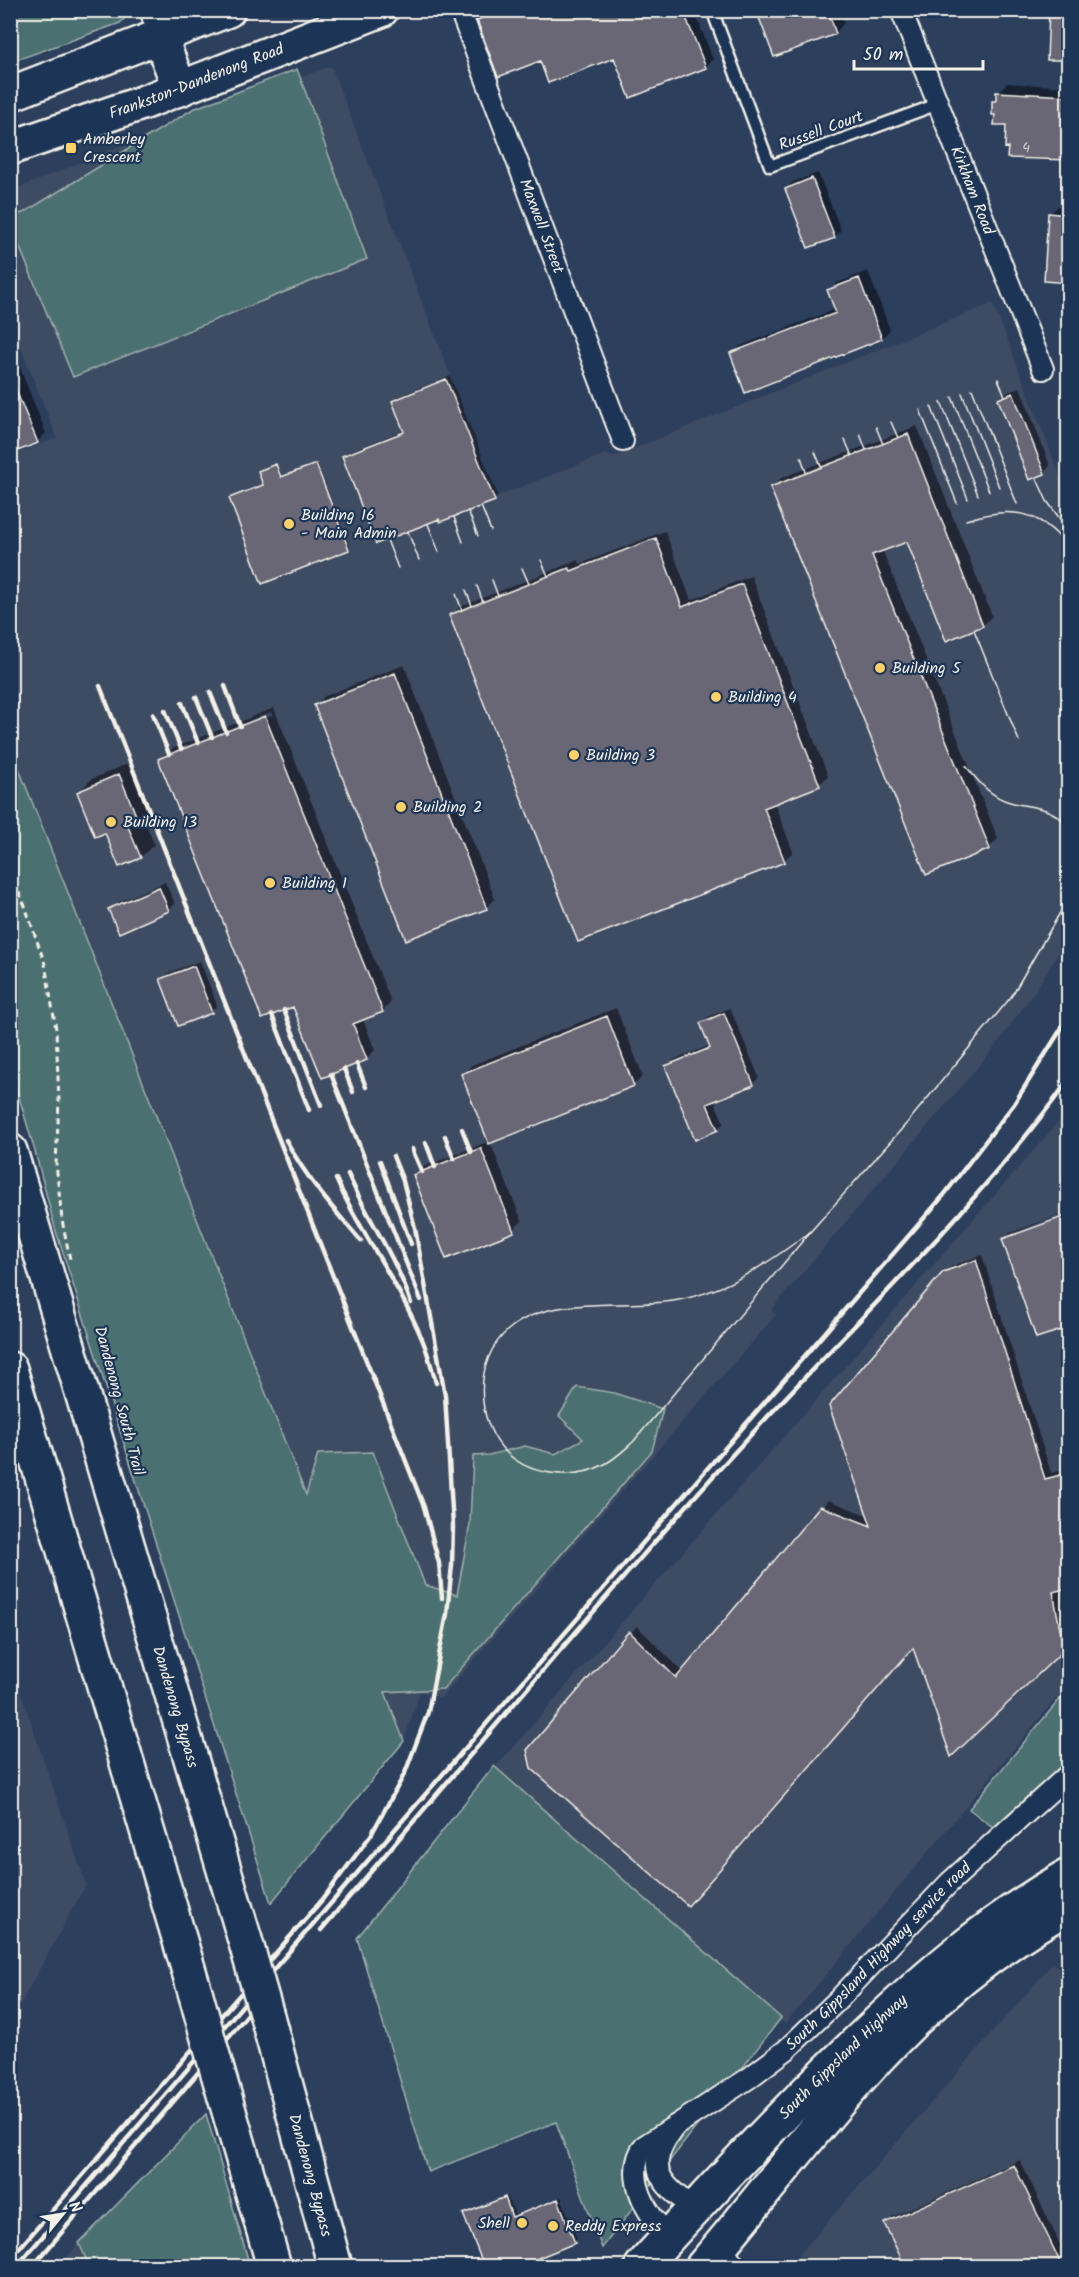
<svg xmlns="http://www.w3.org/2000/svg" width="1079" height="2277" font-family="Kalam,sans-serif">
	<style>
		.built { fill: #3e4b64 }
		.green { fill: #4c6f71; stroke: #a0b0ac; stroke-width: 1.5 }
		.shadow { fill: #0007; fill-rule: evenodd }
		.building { fill: #696674; stroke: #f4f1e8; stroke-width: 1.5 }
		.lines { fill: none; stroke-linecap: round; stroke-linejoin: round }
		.lane-casing { stroke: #f4f1e8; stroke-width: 15 }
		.street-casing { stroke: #f4f1e8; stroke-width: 24 }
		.highway-casing { stroke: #f4f1e8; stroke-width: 38 }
		.path { stroke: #f4f1e8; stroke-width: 3; stroke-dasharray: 6 4.5; stroke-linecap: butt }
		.lane { stroke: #1d3557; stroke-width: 10 }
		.street { stroke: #1d3557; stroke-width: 20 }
		.highway { stroke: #1d3557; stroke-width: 33 }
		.tram { stroke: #f4f1e8; stroke-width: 1.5 }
		.rail { stroke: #f4f1e8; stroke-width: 4.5 }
		.highway-bridge-casing { stroke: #f4f1e8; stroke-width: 38; stroke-linecap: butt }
		.highway-bridge { stroke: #1d3557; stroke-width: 33 }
		.poi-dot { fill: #ffd166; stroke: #1d3557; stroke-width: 2 }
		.labels { text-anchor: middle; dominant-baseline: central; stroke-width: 4.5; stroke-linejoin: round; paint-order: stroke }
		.number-label { font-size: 14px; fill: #d1cecb }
		.street-label { font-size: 16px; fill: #f4f1e8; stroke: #1d3557 }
		.poi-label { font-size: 16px; fill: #f4f1e8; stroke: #1d3557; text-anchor: start }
	</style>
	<rect width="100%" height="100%" fill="#2c3f5d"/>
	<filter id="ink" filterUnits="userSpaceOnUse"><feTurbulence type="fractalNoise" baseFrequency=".0167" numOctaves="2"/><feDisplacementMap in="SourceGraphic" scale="12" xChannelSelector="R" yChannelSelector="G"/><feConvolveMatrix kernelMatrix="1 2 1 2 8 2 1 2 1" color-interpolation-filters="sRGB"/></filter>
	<g filter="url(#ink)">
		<path class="built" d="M331 66 497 496 605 454 613 457 993 303 1068 496V935L1062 948 1033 994 994 1048 771 1310 776 1315 441 1698 420 1692 404 1741 11 746 10 456 57 438 11 323V191L199 113Z
			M1068 1111V1684L785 2024 493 1770Z
			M10 1660 86 1885 11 2021H10Z
			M1052 1964 1068 1970V2266H789Z
			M79 2243 89 2266H60Z"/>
		<path class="green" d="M11 10H127V11L125 18 120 23 11 62Z
			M297 69 367 259 73 377 11 226V217L25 212 193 109Z
			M10 746 306 1495 318 1454 373 1452 425 1585 457 1595 470 1524 473 1456 489 1455 525 1446 555 1454 583 1439 559 1416 577 1387 614 1393 663 1409 652 1451 443 1689 385 1692 404 1741 271 1903 55 1228 36 1155 11 1070Z
			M1068 1689V1760L994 1828 969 1809Z
			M494 1766 781 2018 602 2248 556 2122 428 2172 357 1938Z
			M206 2114 250 2266H89L79 2243Z"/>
		<path class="shadow" d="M491 10H694L713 59 705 67 615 57 478 20Z
			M758 10H840L844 23 836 32 775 55Z
			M1051 10H1068V59L1049 58Z
			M1007 83 1068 87V159L1009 156 1007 124 994 101 997 98 998 92Z
			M818 173 841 230 834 237 786 189 793 182Z
			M1058 206 1068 207V281L1046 280 1050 214Z
			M868 271 890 330 882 338 746 391 732 354 740 346 836 309 829 291 837 283Z
			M10 343 46 433 37 442 10 452Z
			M450 376 498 496 494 500 440 517 344 456 348 452 405 430 393 401 397 397Z
			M1020 387 1050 466 1044 472 999 399 1006 393Z
			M917 426 992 616 983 625 946 639 908 540 882 549 998 839 989 848 772 487 781 478Z
			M317 463 350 547 263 582 271 484 261 470 277 464 283 477Z
			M665 531 691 600 751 576 828 776 819 785 774 802 793 852 784 860 451 616 460 607 578 560 580 564Z
			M404 665 495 899 486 908 316 705 325 696Z
			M274 708 391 1002 383 1011 363 1019 375 1050 366 1059 294 1005 160 759 169 750ZM271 712 273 715 169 756V753Z
			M132 762 150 805 142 814 154 844 141 857 120 865 106 831 78 792 92 779Z
			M165 882 175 904 168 910 110 909 117 903Z
			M200 961 217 1005 211 1012 162 979 168 973Z
			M616 1008 643 1076 634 1085 490 1142 522 1221 513 1230 447 1257 415 1176 423 1167 490 1141 463 1074 472 1065Z
			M730 1008 759 1077 753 1084 714 1100 724 1123 717 1129 667 1067 673 1060 711 1045 702 1024 708 1017Z
			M1068 1212 1009 1235V1238L1068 1217V1326L1037 1336 1004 1240 1010 1233Z
			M982 1255 1051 1473 1068 1469V1586L1060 1589 1068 1643 951 1755 914 1646 529 1750 637 1626 683 1672 828 1500 869 1516 945 1273 952 1266Z
			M1020 2160 1068 2261V2266H882L902 2258 886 2223 892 2217Z
			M507 2196 515 2215 561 2197 577 2239 533 2259 536 2266H486L465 2215Z"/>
		<path class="building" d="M502 10H683L706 68 630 98 614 58 548 83 540 61 498 77 477 20Z
			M756 10H828L836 34 774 57Z
			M1049 10H1068V60H1047Z
			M996 92 1068 96V160L1007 158 1008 147 1005 148 1006 125H994L995 115H992V101H996Z
			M812 178 835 238 808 248 785 189Z
			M1048 213 1068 215V283L1044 281Z
			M859 278 882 339 745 393 730 353 836 313 827 290Z
			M10 376 38 443 10 454Z
			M446 379 495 501 440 522 439 519 376 544 342 456 404 432 392 401Z
			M1013 393 1045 474 1029 480 998 399Z
			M908 434 983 626 946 641 907 542 872 555 990 849 926 875 770 487Z
			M276 464 281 477 316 464 349 550 262 584 229 498 263 485 258 471Z
			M656 538 682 607 742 584 820 786 764 808 785 862 578 942 449 615 569 568 571 571Z
			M395 673 487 909 406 940 314 705Z
			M265 716 383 1012 353 1024 367 1060 322 1078 293 1007 262 1019 158 759Z
			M119 774 138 820 127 824 141 858 119 867 105 833 95 837 77 792Z
			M159 887 169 911 119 933 108 909Z
			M194 966 212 1013 178 1026 160 979Z
			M724 1013 754 1085 707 1104 718 1130 695 1140 665 1066 710 1048 700 1023Z
			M607 1016 634 1086 489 1144 461 1074Z
			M481 1148 514 1232 446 1259 413 1175Z
			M1068 1215V1328L1036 1338 1002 1239Z
			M976 1260 1045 1479 1068 1473V1588L1053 1592 1064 1650 951 1757 913 1648 688 1906 531 1768 527 1750 629 1631 676 1678 820 1506 871 1526 829 1406 943 1272Z
			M1014 2165 1062 2266H905L884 2223Z
			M505 2197 512 2217 558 2199 575 2243 531 2261 533 2266H484L463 2214Z"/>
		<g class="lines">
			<g class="lane-casing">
				<path id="lane" d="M712 10 770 166 938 104"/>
			</g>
			<g class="street-casing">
				<g id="street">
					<path d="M150 10 160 37"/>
					<path id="s1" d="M460 10 623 441"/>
					<path id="s2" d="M901 10 1043 369"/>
					<path d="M675 2126C643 2167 659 2182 694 2209"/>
					<path id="s3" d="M670 2236C646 2216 624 2175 644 2146L749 2078 786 2050 837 2001 949 1883 1068 1775"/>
					<path d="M721 2246 735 2266"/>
				</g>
			</g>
			<g class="highway-casing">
				<g id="highway">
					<path d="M160 37 180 89"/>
					<path d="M10 94 228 10"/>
					<path id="s4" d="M10 148 142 103 381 10"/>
					<path id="s5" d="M10 1151 245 1940"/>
					<path d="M10 1369 196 1995"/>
					<path id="s6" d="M267 2016 335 2266"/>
					<path d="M217 2070 274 2266"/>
					<path id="s7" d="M642 2266C710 2191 779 2117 852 2047 919 1982 987 1922 1068 1876"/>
					<path d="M703 2266C772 2186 835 2098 911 2024 957 1980 1013 1937 1068 1907"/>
				</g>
			</g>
			<path class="path" d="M10 873 25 906 45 964 56 1029 59 1102 56 1163 62 1220 70 1259
				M610 2266 617 2260"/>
			<use href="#lane" class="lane"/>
			<use href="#street" class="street"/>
			<use href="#highway" class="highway"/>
			<path class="tram" d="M998 379 1005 396
				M972 389 1017 504
				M962 393 999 487
				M952 397 989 491
				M941 402 978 495
				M931 406 968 499
				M920 410 957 503
				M891 422 898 438
				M876 427 883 444
				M860 434 866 450
				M845 440 852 456
				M815 452 821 466
				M801 457 806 472
				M1036 477 1047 501 1068 530
				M481 506 491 531
				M468 511 478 536
				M454 517 463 542
				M966 520C1009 506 1039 509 1068 547
				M428 524 439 552
				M408 532 419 560
				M387 540 398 568
				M541 560 548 576
				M522 568 529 584
				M492 580 498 596
				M477 586 483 602
				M466 590 472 606
				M456 594 462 610
				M974 630 1019 741
				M966 766C976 779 987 793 1004 800 1030 810 1045 802 1068 825
				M811 1231C774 1259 734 1287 688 1298 633 1312 552 1291 508 1330 473 1360 475 1422 507 1453 532 1477 576 1480 605 1464 616 1458 624 1450 633 1442L811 1231 907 1123 1011 997 1068 899"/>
			<path class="rail" d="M100 686 424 1507 439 1563 442 1598
				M225 686 240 726
				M210 692 226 732
				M196 697 212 737
				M182 703 198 743
				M165 710 181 749
				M153 714 169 754
				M284 1010 321 1105
				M272 1015 309 1110
				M357 1064 366 1087
				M344 1069 353 1092
				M331 1074 421 1300
				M462 1129 471 1152
				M445 1136 454 1159
				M286 1140C306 1178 333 1209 361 1241
				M426 1143 435 1167
				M412 1149 422 1172
				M380 1161 411 1244
				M348 1174C367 1218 396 1257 411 1303
				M336 1179C361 1234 399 1283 422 1339 428 1353 432 1368 436 1383
				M321 1930C458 1770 593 1609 734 1453 846 1330 970 1216 1068 1081
				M10 2259 322 1900 371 1835 405 1773 428 1712 447 1614 452 1565 453 1526 445 1395 415 1228 403 1181 393 1156
				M17 2266 944 1195 1014 1104 1068 1018
				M33 2266 260 2000"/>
			<g class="highway-bridge-casing">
				<path id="highway-bridge" d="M245 1940 267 2016
					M196 1995 217 2070"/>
			</g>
			<use href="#highway-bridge" class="highway-bridge"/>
		</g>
	</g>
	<g class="poi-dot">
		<rect x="65" y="142" width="12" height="12" rx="3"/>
		<circle cx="289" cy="524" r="6"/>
		<circle cx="880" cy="668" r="6"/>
		<circle cx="716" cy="697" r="6"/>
		<circle cx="574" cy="755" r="6"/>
		<circle cx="401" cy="807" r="6"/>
		<circle cx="111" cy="822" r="6"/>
		<circle cx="270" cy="883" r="6"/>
		<circle cx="522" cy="2223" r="6"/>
		<circle cx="553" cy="2226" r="6"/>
	</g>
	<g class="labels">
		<g class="number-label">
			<text x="1026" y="148">4</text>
		</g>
		<g class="street-label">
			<text stroke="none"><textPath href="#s4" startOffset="198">Frankston-Dandenong Road</textPath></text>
			<text transform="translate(821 131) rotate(-20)">Russell Court</text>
			<text stroke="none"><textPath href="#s2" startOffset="194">Kirkham Road</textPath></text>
			<text stroke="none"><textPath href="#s1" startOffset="231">Maxwell Street</textPath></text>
			<text transform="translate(119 1401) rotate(75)">Dandenong South Trail</text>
			<text stroke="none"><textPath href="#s5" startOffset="580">Dandenong Bypass</textPath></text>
			<text stroke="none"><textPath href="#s3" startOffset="405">South Gippsland Highway service road</textPath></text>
			<text stroke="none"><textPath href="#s7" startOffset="290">South Gippsland Highway</textPath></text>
			<text stroke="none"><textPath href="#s6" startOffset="165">Dandenong Bypass</textPath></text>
		</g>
		<g class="poi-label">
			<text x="83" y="139">Amberley<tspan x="83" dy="18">Crescent</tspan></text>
			<text x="301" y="515">Building 16<tspan x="301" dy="18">- Main Admin</tspan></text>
			<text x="892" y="668">Building 5</text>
			<text x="728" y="697">Building 4</text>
			<text x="586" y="755">Building 3</text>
			<text x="413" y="807">Building 2</text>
			<text x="123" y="822">Building 13</text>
			<text x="282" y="883">Building 1</text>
			<text x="510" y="2223" text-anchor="end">Shell</text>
			<text x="565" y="2226">Reddy Express</text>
		</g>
	</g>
	<rect width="1079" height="2277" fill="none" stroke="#1d3557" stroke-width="36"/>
	<rect x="18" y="18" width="1043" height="2241" fill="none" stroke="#f4f1e8" stroke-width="2" filter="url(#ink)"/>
	<g transform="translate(63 2214) rotate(60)" stroke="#1d3557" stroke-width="4.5" paint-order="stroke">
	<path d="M0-4.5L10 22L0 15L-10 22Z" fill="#f4f1e8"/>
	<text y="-9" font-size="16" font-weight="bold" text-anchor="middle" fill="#f4f1e8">N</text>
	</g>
	<path d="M854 60v9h129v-9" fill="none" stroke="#f4f1e8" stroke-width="3"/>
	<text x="863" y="60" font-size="18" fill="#f4f1e8" stroke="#1d3557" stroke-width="4.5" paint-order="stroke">50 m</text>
</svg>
